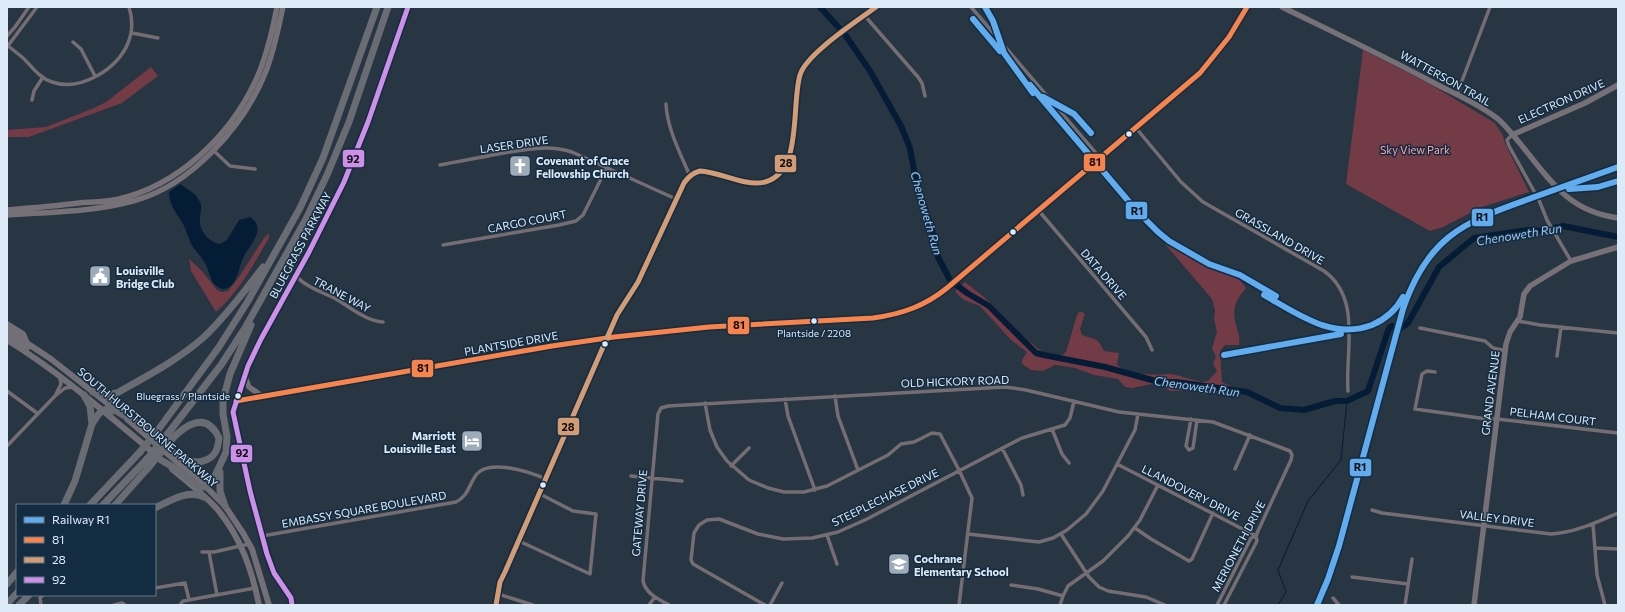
<svg xmlns="http://www.w3.org/2000/svg" width="1625" height="612" font-family="Commissioner,sans-serif">
	<style>
		.green { fill: #723b45 }
		.water { fill: #041c36 }
		.lines { fill: none; stroke-linecap: round; stroke-linejoin: round }
		.stream { stroke: #041c36; stroke-width: 1 }
		.river { stroke: #041c36; stroke-width: 6 }
		.street { stroke: #746e73; stroke-width: 3.5 }
		.secondary { stroke: #767077; stroke-width: 5.5 }
		.primary { stroke: #726f76; stroke-width: 6 }
		.highway { stroke: #696c73; stroke-width: 7 }
		.highway-bridge { stroke: #696c73; stroke-width: 7 }
		.bus-1-casing { stroke: #142c41; stroke-width: 8 }
		.bus-2-casing { stroke: #142c41; stroke-width: 8 }
		.bus-3-casing { stroke: #142c41; stroke-width: 8 }
		.bus-1 { stroke: #f8844c; stroke-width: 5 }
		.bus-2 { stroke: #d39c74; stroke-width: 5 }
		.bus-3 { stroke: #ce8fe9; stroke-width: 5 }
		.rail-1-casing { stroke: #142c41; stroke-width: 9 }
		.rail-1 { stroke: #60acee; stroke-width: 6 }
		.bus-dot { fill: #ddebf9; stroke: #142c41; stroke-width: 1.5 }
		.labels { text-anchor: middle; dominant-baseline: central; stroke-width: 3; stroke-linejoin: round; paint-order: stroke }
		.bus-label { font-size: 10px; fill: #ddebf9; stroke: #142c41 }
		.street-label { font-size: 11px; fill: #ddebf9; stroke: #142c41 }
		.park-label { font-size: 11px; fill: #fea1ad; stroke: #142c41 }
		.poi-label { font-size: 11px; font-weight: bold; fill: #ddebf9; stroke: #142c41; text-anchor: start }
		.water-label { font-size: 12px; font-style: italic; fill: #9ccbfa; stroke: #142c41 }
		.line-badge { stroke: #142c41; stroke-width: 1.5 }
		.pale-badge-label { font-size: 11px; text-anchor: middle; font-weight: bold; fill: #111 }
	</style>
	<rect width="100%" height="100%" fill="#283542"/>
	<path class="green" d="M1363 50 1426 82 1495 123 1503 136 1505 143 1529 192 1482 207 1443 227 1430 231 1346 184Z
		M151 67 158 76 122 103 29 137H7V130L46 127 94 108 106 102Z
		M269 233V238C253 265 239 292 216 312L191 271 189 259 202 271 217 290 222 292 228 291 239 277 264 238Z
		M1166 243 1181 252 1200 257 1238 278 1246 288C1233 303 1232 311 1237 329 1239 335 1240 339 1239 345H1225L1220 351 1222 382 1232 387 1226 393 1214 392 1204 394 1197 390 1170 391 1162 386 1152 384 1132 388 1125 387 1118 379 1094 375 1075 368 1055 365 1043 371 1031 370 1022 364V360L1027 352 1011 340 980 306 964 300 956 293V290L965 282 984 297 1024 337 1040 350 1052 355H1062L1066 352 1077 315 1079 312H1082L1085 314 1080 329 1082 335C1095 340 1097 336 1104 351L1119 353 1117 365C1130 376 1153 375 1169 374 1173 373 1196 381 1202 382L1208 381 1217 371 1213 363 1216 357 1212 348 1217 332 1214 319 1215 310 1212 299 1165 244Z"/>
	<path class="water" d="M180 184C188 190 195 192 200 202 203 208 199 215 200 221 200 232 209 242 220 244L227 240 239 220 250 217C267 228 251 244 244 256 239 265 238 286 225 289 221 290 217 286 214 284 210 279 209 271 206 265 203 258 197 253 193 247 188 240 187 230 182 222 176 213 169 204 169 192Z"/>
	<g class="lines">
		<path class="stream" d="M1278 605 1286 592 1278 570 1308 501 1341 460 1347 401"/>
		<path class="river" d="M820 7 840 29
			M846 36 870 71 901 126 910 148 916 182 932 230 938 257 950 280 967 293 989 306 1036 353 1044 355 1105 367 1159 382H1176L1247 392 1280 408 1304 410 1335 401H1347L1368 391 1389 328 1392 326 1401 328 1408 323 1439 267 1474 238 1528 230 1541 231 1563 226 1618 237"/>
		<path class="street" d="M971 7 1100 158
			M865 16 918 77 922 83 925 96
			M132 33 158 38
			M7 36 15 27 29 7
			M73 42 81 49 95 76
			M7 45C12 49 17 53 22 57 31 65 39 78 52 82 80 92 118 69 128 43 133 31 133 20 129 7
			M7 47 37 7
			M1457 94 1490 7
			M32 100 34 91 43 77
			M666 104C667 128 680 153 690 176
			M1136 128 1181 182 1203 202 1324 271C1362 298 1345 351 1348 391
			M1512 135 1507 140 1509 146 1534 191
			M213 150 230 166 255 169
			M440 165C459 161 479 158 498 154 523 150 547 144 572 152L676 199
			M1539 200 1547 220 1571 261
			M1039 211 1146 337 1152 350
			M443 245 559 225 576 221 583 215 607 167
			M296 276C306 287 322 292 336 299 350 307 366 321 383 322
			M1518 321 1540 325 1618 333
			M1420 328 1485 341 1493 348 1506 351
			M1557 356 1561 327
			M1435 372 1427 371 1422 374 1415 409 1487 419H1497L1618 433
			M7 391 37 413
			M56 394 61 384 60 378
			M835 396 838 416 858 470
			M785 399 788 416 815 490
			M705 403 710 430 717 447 727 461 749 480 768 488 784 492H804L827 486 888 455 901 444 914 442 932 433 940 434 959 470 972 498 959 605
			M1191 419 1186 446 1189 450 1193 448 1197 420
			M1052 429 1062 454 1069 463
			M7 446 55 396 65 388 73 387
			M1002 448 1021 485 1023 495
			M1117 464 1256 536
			M731 466 749 448
			M1235 469 1250 435
			M631 476 682 481
			M1372 510 1382 513 1551 534C1574 533 1597 522 1618 513
			M1593 524 1597 575 1605 605
			M1135 528 1151 539 1189 561 1192 559 1213 513
			M968 534 1039 542 1053 538 1067 530 1086 514 1103 491 1135 430 1138 414
			M1061 534 1089 577 1099 587 1108 591 1146 597 1165 605
			M827 535 837 564
			M262 536 456 502C468 496 469 485 476 475 488 458 530 472 546 479
			M519 541 590 574 596 514 573 511 540 494
			M1596 548 1618 549
			M202 552H214L249 544
			M209 552 217 595
			M1352 577 1408 584
			M1011 585 1038 589 1063 596
			M155 588 185 583 189 600
			M498 594 533 605
			M1333 598 1339 605
			M41 605 40 598 43 595
			M114 605 122 603 125 605
			M180 605 183 601 255 588
			M649 605 655 597
			M669 605C658 599 646 594 643 581L658 414 661 408 668 406 1005 387 1026 390 1119 412 1213 422 1290 451 1292 455 1291 460 1258 531 1256 536 1251 538 1217 605
			M765 605 693 564 691 560 694 533 699 525 707 520 719 519 758 534 783 539 812 538 838 532 867 519 1022 438 1065 425 1070 418 1074 401
			M770 605 782 583
			M1060 605 1063 596 1068 586 1103 561 1128 536 1140 520 1158 485
			M1224 605 1257 541 1256 536
			M1405 605 1412 559"/>
		<path class="secondary" d="M1282 7C1333 32 1384 56 1434 83 1455 94 1479 104 1498 119 1505 125 1512 134 1518 141 1549 178 1566 211 1618 218
			M1512 135 1585 103 1618 85
			M7 210C31 208 55 206 79 203 92 202 106 202 119 199 178 185 229 137 255 82 266 59 272 33 277 7
			M7 215C49 212 93 212 133 201 191 186 245 125 266 71 274 51 278 29 283 7
			M245 377 249 387 262 396
			M236 401 552 346 614 337 709 327 873 318C902 314 925 306 947 288L1200 73 1229 37 1247 7
			M292 605 291 598 274 573 267 554 250 491 233 412 248 366 261 339 309 252 344 182 368 122 408 7
			M496 605 500 582 505 572 617 315 638 282 684 183C688 177 692 173 700 171 721 172 744 187 765 182 803 172 791 105 800 75 806 54 857 21 876 7
			M1474 605 1506 344 1510 332 1520 317 1524 294 1530 286 1571 261 1618 247"/>
		<path class="primary" d="M7 324 23 334 26 341
			M7 330 51 359 112 407
			M7 335 28 347
			M7 340C61 373 108 415 156 455
			M127 419 206 487 225 506 243 533 252 549 269 605
			M172 469C187 482 205 495 218 510 241 538 252 570 259 605"/>
		<path class="highway" d="M93 392 105 395 117 393
			M110 416C106 406 109 400 117 393 147 376 178 360 204 337 226 316 245 291 263 267
			M92 424C96 418 99 411 106 409 112 408 118 412 123 415 130 419 138 423 144 428 160 440 184 470 206 460 216 456 218 448 219 438 206 410 185 425 170 441
			M158 430 219 347 248 301 300 208 323 158 377 7
			M166 436 221 365 245 328 306 219 327 175 349 122 388 7
			M161 460 181 472 199 487H206L214 478 226 452 227 437 223 414V400L230 374 251 325
			M220 472V491L225 506
			M64 505 75 481 92 424 90 406 84 395
			M90 505 140 452
			M103 505 146 460
			M115 505 149 467
			M155 508C170 501 188 489 204 497
			M7 584 17 572
			M7 604 17 593
			M19 605 29 595"/>
		<path class="highway-bridge" d="M140 452 158 430
			M146 460 166 436
			M149 467 170 441"/>
		<g class="bus-1-casing">
			<path id="bus-1" d="M236 401 552 346 614 337 709 327 873 318C902 314 925 306 947 288L1200 73 1229 37 1247 7"/>
		</g>
		<g class="bus-2-casing">
			<path id="bus-2" d="M496 605 500 582 505 572 617 315 638 282 684 183C688 177 692 173 700 171 721 172 744 187 765 182 803 172 791 105 800 75 806 54 857 21 876 7"/>
		</g>
		<g class="bus-3-casing">
			<path id="bus-3" d="M292 605 291 598 274 573 267 554 250 491 233 412 248 366 261 339 309 252 344 182 368 122 408 7"/>
		</g>
		<use href="#bus-1" class="bus-1"/>
		<use href="#bus-2" class="bus-2"/>
		<use href="#bus-3" class="bus-3"/>
		<g class="rail-1-casing">
			<path id="rail-1" d="M985 7 993 21 1004 53 1033 93
				M973 19 1000 51
				M1030 85 1136 210 1158 232 1169 241 1209 264 1240 275 1276 296
				M1043 97 1074 114 1091 133
				M1569 189 1598 187 1618 181
				M1264 295C1298 314 1332 340 1372 325 1386 319 1396 310 1403 297
				M1224 355 1341 334
				M1317 605 1328 579 1339 546 1403 309C1427 239 1461 223 1526 200 1557 189 1587 178 1618 167"/>
		</g>
		<use href="#rail-1" class="rail-1"/>
	</g>
	<defs>
		<g id="church-square" transform="scale(1.15)"><rect x="-9" y="-9" width="18" height="18" rx="4" fill="#9eabb9" stroke="#142c41"/><path d="M-1.2-6h2.4v3.5h3.3v2.4h-3.3V6h-2.4V-.1h-3.3v-2.4h3.3Z" fill="#fff"/></g>
		<g id="civic-square" transform="scale(1.15)"><rect x="-9" y="-9" width="18" height="18" rx="4" fill="#9eabb9" stroke="#142c41"/><path d="M-.6-6.5H3V-4.5H.6V-3L4-1V1h2V6H-6V1h2V-1L-.6-3ZM-1.2 2.5V6h2.4V2.5Z" fill="#fff"/></g>
		<g id="hotel-square" transform="scale(1.15)"><rect x="-9" y="-9" width="18" height="18" rx="4" fill="#9eabb9" stroke="#142c41"/><path d="M-6-4.5h1.5V1H6V5H4.5V3h-9V5H-6ZM-4 0a1.8 1.8 0 1 1 3.6 0ZM.5 0V-2.5h3Q6-2.5 6 0Z" fill="#fff"/></g>
		<g id="school-square" transform="scale(1.15)"><rect x="-9" y="-9" width="18" height="18" rx="4" fill="#9eabb9" stroke="#142c41"/><path d="M0-5L7-2L0 1L-7-2ZM-4 1L0 2.5L4 1V4Q0 6-4 4Z" fill="#fff"/></g>
	</defs>
	<g fill-rule="evenodd">
		<use href="#church-square" x="520" y="166"/>
		<use href="#civic-square" x="100" y="276"/>
		<use href="#hotel-square" x="472" y="441"/>
		<use href="#school-square" x="899" y="564"/>
	</g>
	<g class="bus-dot">
		<circle cx="1129" cy="134" r="3.5"/>
		<circle cx="1013" cy="232" r="3.5"/>
		<circle cx="814" cy="321" r="3.5"/>
		<circle cx="605" cy="344" r="3.5"/>
		<circle cx="238" cy="396" r="3.5"/>
		<circle cx="543" cy="485" r="3.5"/>
	</g>
	<g class="labels">
		<g class="bus-label">
			<text x="814" y="333">Plantside / 2208</text>
			<text x="230" y="396" text-anchor="end">Bluegrass / Plantside</text>
		</g>
		<g class="street-label">
			<text transform="translate(1446 78) rotate(29)">WATTERSON TRAIL</text>
			<text transform="translate(1561 101) rotate(-24)">ELECTRON DRIVE</text>
			<text transform="translate(514 144) rotate(-8)">LASER DRIVE</text>
			<text transform="translate(527 221) rotate(-11)">CARGO COURT</text>
			<text transform="translate(1280 236) rotate(30)">GRASSLAND DRIVE</text>
			<text transform="translate(300 245) rotate(-62)">BLUEGRASS PARKWAY</text>
			<text transform="translate(1104 274) rotate(49)">DATA DRIVE</text>
			<text transform="translate(342 294) rotate(28)">TRANE WAY</text>
			<text transform="translate(511 343) rotate(-10)">PLANTSIDE DRIVE</text>
			<text transform="translate(955 381) rotate(-2)">OLD HICKORY ROAD</text>
			<text transform="translate(1490 393) rotate(-83)">GRAND AVENUE</text>
			<text transform="translate(1553 416) rotate(7)">PELHAM COURT</text>
			<text transform="translate(148 427) rotate(40)">SOUTH HURSTBOURNE PARKWAY</text>
			<text transform="translate(1191 492) rotate(27)">LLANDOVERY DRIVE</text>
			<text transform="translate(885 497) rotate(-26)">STEEPLECHASE DRIVE</text>
			<text transform="translate(364 509) rotate(-10)">EMBASSY SQUARE BOULEVARD</text>
			<text transform="translate(639 513) rotate(-85)">GATEWAY DRIVE</text>
			<text transform="translate(1497 518) rotate(7)">VALLEY DRIVE</text>
			<text transform="translate(1238 546) rotate(-62)">MERIONETH DRIVE</text>
		</g>
		<g class="park-label">
			<text x="1415" y="149">Sky View Park</text>
		</g>
		<g class="poi-label">
			<text x="536" y="160">Covenant of Grace<tspan x="536" dy="13">Fellowship Church</tspan></text>
			<text x="116" y="270">Louisville<tspan x="116" dy="13">Bridge Club</tspan></text>
			<text x="456" y="435" text-anchor="end">Marriott<tspan x="456" dy="13">Louisville East</tspan></text>
			<text x="914" y="558">Cochrane<tspan x="914" dy="13">Elementary School</tspan></text>
		</g>
		<g class="water-label">
			<text transform="translate(927 213) rotate(74)">Chenoweth Run</text>
			<text transform="translate(1519 234) rotate(-9)">Chenoweth Run</text>
			<text transform="translate(1197 386) rotate(8)">Chenoweth Run</text>
		</g>
	</g>
	<g class="line-badge">
		<rect x="342" y="149" width="23" height="19" rx="4" fill="#ce8fe9"/>
		<rect x="1083" y="153" width="23" height="19" rx="4" fill="#f8844c"/>
		<rect x="774" y="154" width="23" height="19" rx="4" fill="#d39c74"/>
		<rect x="1125" y="201" width="23" height="19" rx="4" fill="#60acee"/>
		<rect x="1471" y="208" width="23" height="19" rx="4" fill="#60acee"/>
		<rect x="727" y="316" width="23" height="19" rx="4" fill="#f8844c"/>
		<rect x="411" y="359" width="23" height="19" rx="4" fill="#f8844c"/>
		<rect x="557" y="417" width="23" height="19" rx="4" fill="#d39c74"/>
		<rect x="230" y="444" width="23" height="19" rx="4" fill="#ce8fe9"/>
		<rect x="1349" y="458" width="23" height="19" rx="4" fill="#60acee"/>
	</g>
	<g class="pale-badge-label">
		<text x="353" y="163">92</text>
		<text x="1095" y="166">81</text>
		<text x="786" y="167">28</text>
		<text x="1137" y="215">R1</text>
		<text x="1482" y="221">R1</text>
		<text x="739" y="329">81</text>
		<text x="423" y="372">81</text>
		<text x="568" y="431">28</text>
		<text x="242" y="457">92</text>
		<text x="1360" y="471">R1</text>
	</g>
	<rect width="1625" height="612" fill="none" stroke="#ddebf9" stroke-width="16"/>
	<rect x="16" y="504" width="140" height="92" fill="#142c41" stroke="#64788b"/>
	<rect x="24" y="517" width="20" height="6" fill="#60acee" stroke="#64788b"/>
	<text x="52" y="524" font-size="12" fill="#ddebf9">Railway R1</text>
	<rect x="24" y="537" width="20" height="6" fill="#f8844c" stroke="#64788b"/>
	<text x="52" y="544" font-size="12" fill="#ddebf9">81</text>
	<rect x="24" y="557" width="20" height="6" fill="#d39c74" stroke="#64788b"/>
	<text x="52" y="564" font-size="12" fill="#ddebf9">28</text>
	<rect x="24" y="577" width="20" height="6" fill="#ce8fe9" stroke="#64788b"/>
	<text x="52" y="584" font-size="12" fill="#ddebf9">92</text>
</svg>
